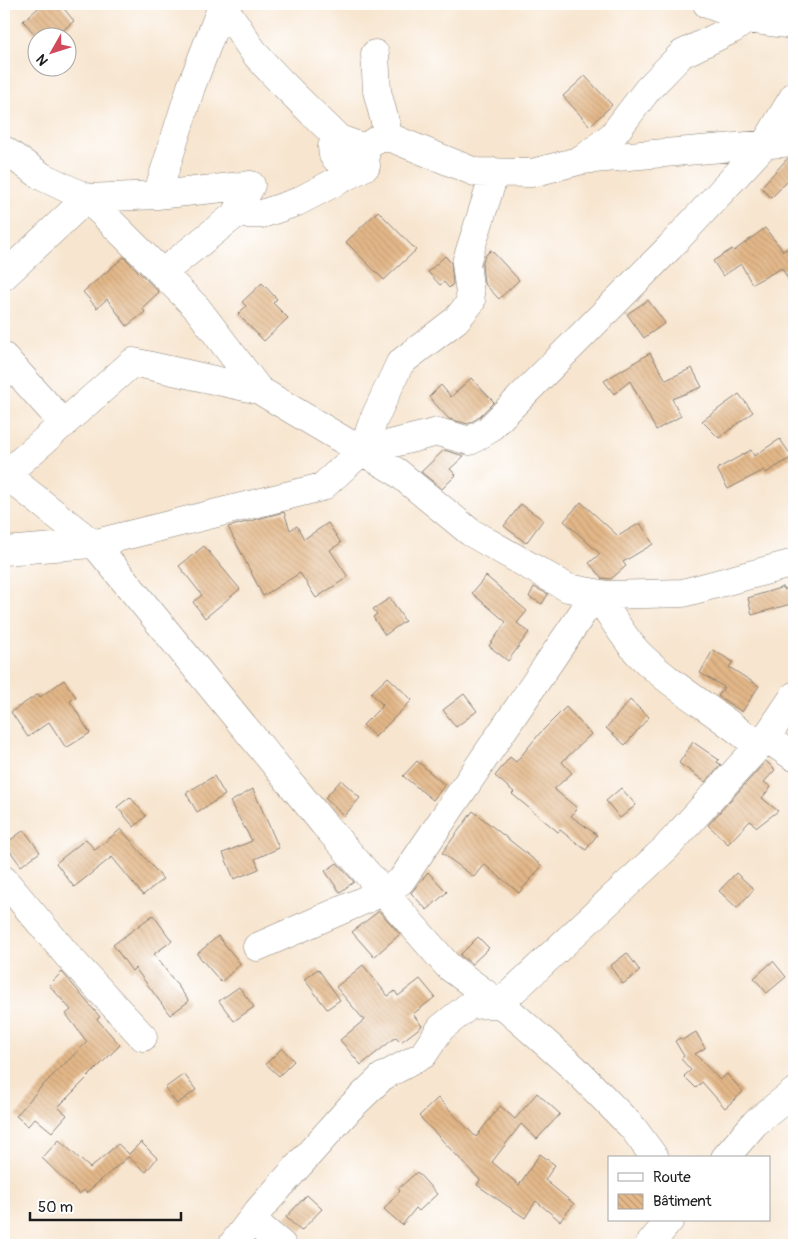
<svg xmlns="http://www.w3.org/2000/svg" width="798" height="1249" font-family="Pangolin,sans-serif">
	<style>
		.building { fill: url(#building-back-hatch) }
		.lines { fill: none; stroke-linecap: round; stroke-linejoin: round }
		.minor-casing { stroke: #8a8076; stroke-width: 29 }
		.minor { stroke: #fff; stroke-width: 28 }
	</style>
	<defs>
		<pattern id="building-back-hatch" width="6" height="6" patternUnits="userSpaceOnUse" patternTransform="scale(1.25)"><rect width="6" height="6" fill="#e3b788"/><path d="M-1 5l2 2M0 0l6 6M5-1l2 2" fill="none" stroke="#c29d75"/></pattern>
	</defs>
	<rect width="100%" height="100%" fill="#fff"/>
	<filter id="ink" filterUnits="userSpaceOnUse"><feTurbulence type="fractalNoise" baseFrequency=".02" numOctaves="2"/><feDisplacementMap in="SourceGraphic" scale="10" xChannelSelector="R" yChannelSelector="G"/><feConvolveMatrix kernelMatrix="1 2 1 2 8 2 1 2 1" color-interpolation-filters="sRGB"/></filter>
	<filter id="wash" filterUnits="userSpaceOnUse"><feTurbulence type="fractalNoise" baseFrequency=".0096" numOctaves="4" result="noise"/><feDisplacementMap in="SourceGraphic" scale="20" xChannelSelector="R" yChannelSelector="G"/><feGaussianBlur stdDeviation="1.12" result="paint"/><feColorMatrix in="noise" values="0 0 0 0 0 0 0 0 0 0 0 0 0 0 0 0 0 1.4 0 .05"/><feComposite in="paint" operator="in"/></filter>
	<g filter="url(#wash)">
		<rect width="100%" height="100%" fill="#f7e5cf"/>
		<g id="blocks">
			<path class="building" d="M43 4H60L74 21 54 38H38L23 21Z
				M585 76 612 105 590 126 563 96Z
				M788 158H794V175L771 198 761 187Z
				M378 211 416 250 384 280 346 242Z
				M765 228 783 251 794 245V291L782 268 752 284 741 264 723 276 713 261 732 249 734 251Z
				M491 250 519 280 499 299 484 283 482 264 485 256Z
				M445 256 451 263 453 284 449 288 444 282 440 285 428 272Z
				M124 257 159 292 142 308 145 312 127 326 107 299 97 308 83 292Z
				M262 283 277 299 273 303 288 318 264 341 238 314 246 306 242 302Z
				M648 300 665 323 644 338 627 314Z
				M650 353 666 380 692 368 702 387 672 399 681 416 656 430 630 381 614 394 604 381Z
				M471 378 494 402 478 418 468 424 449 419 429 397 441 385 451 397Z
				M739 394 753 412 719 438 702 421Z
				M780 439 792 457 766 473 764 470 728 489 717 469 751 450 754 456Z
				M444 450 464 456 450 469 456 475 442 489 421 472Z
				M581 502 618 536 640 523 653 544 623 562 626 566 611 579 602 578 589 563 600 554 564 521Z
				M521 504 543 520 526 543 504 526Z
				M284 512 290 530 297 526 304 539 328 523 341 543 330 550 348 577 316 598 300 573 263 596 228 527Z
				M204 546 240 589 205 618 193 602 202 595 179 566Z
				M486 576 527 611 517 623 529 632 508 661 489 646 506 622 472 593Z
				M794 585V603L752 615 748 598 783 587 784 590Z
				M534 587 548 594 542 604 529 597Z
				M390 598 405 621 385 635 373 617 377 614 373 609Z
				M713 650 733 662 729 667 759 686 742 712 718 696 724 687 700 673Z
				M388 677 412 700 375 737 363 725 383 705 371 693Z
				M64 680 76 697 70 701 90 733 66 748 49 722 28 737 11 712 38 694 40 697Z
				M464 694 477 711 456 727 443 710Z
				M630 700 649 717 625 745 606 728Z
				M566 707 591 734 562 762 572 773 554 789 577 808 571 816 597 835 586 850 560 830 558 832 512 794 514 792 495 776 510 757 516 762 540 733Z
				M693 742 719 760 717 762 721 765 705 782 679 763Z
				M417 761 445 785 433 800 403 776Z
				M766 761 775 770 764 782 771 787 762 798 778 811 757 827 750 821 728 844 708 825Z
				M214 776 225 795 197 812 186 793Z
				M341 780 360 798 344 816 325 798Z
				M621 788 636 805 620 818 606 801Z
				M253 789 279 848 255 859 259 869 234 879 223 853 252 841 230 802Z
				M130 797 146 816 134 827 117 807Z
				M473 811 542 866 519 893 484 864 474 877 442 853Z
				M121 829 163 879 143 895 112 857 74 887 56 863 86 839 95 850Z
				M24 830 40 852 21 866 5 844Z
				M337 863 354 882 340 892 325 871Z
				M428 872 447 892 427 910 411 893Z
				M736 873 754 889 737 908 719 891Z
				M379 911 400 934 374 957 352 932Z
				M153 915 172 941 154 954 189 1001 170 1015 135 968 132 971 113 945Z
				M218 936 241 964 221 982 197 954Z
				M478 937 489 948 472 964 460 955Z
				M627 953 640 971 623 984 610 966Z
				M773 961 786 977 767 993 754 978Z
				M363 965 388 996 395 991 398 996 420 979 435 997 413 1014 422 1026 401 1042 396 1037 361 1065 340 1040 364 1020 336 987Z
				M318 969 340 1000 327 1009 304 979Z
				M62 972 100 1017 97 1019 120 1045 58 1107 67 1115 52 1132 35 1118 28 1126 16 1116 41 1087 87 1042 66 1014 71 1010 49 985Z
				M239 987 254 1007 234 1021 219 1001Z
				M696 1032 705 1048 695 1054 720 1080 727 1074 743 1092 725 1108 702 1082 696 1088 684 1076 691 1070 681 1059 684 1056 675 1041 680 1038 682 1040Z
				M282 1048 294 1061 279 1076 266 1064Z
				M184 1074 196 1090 177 1104 165 1088Z
				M537 1093 560 1114 537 1139 521 1124 492 1162 519 1185 540 1154 555 1165 545 1180 574 1204 560 1221 536 1201 525 1218 477 1185 480 1180 419 1116 438 1098 476 1137 500 1106 515 1119Z
				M59 1140 90 1168 118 1144 129 1154 141 1142 157 1158 146 1172 128 1157 86 1193 84 1190 79 1194 42 1158Z
				M417 1172 437 1194 419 1211 416 1208 402 1225 384 1209 400 1191 398 1189Z
				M307 1195 322 1209 301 1231 286 1217Z"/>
		</g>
	</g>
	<g filter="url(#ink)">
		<use href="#blocks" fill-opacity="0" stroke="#8a8076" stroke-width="1"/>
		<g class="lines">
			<g class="minor-casing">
				<path id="minor" d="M220 4C236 20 243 40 258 57 283 86 312 112 339 139
					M707 4 747 19 794 25
					M375 54 377 91 389 137
					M364 148 378 139 389 137 475 172 532 173 582 160 613 135 648 89 682 54 733 29 747 19
					M4 150 43 177 87 198 197 308 259 390
					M582 160 794 142
					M157 195 191 87 222 6
					M236 214H262L297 202 366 166 364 148 339 139 332 147 333 155 340 163 366 166
					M4 276 87 198 157 195 251 185 236 214 162 273
					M4 357 64 424
					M362 451 438 432 470 441 488 430 669 248 765 144 794 96
					M6 475 97 547 323 823 448 966 508 1010 574 1068 633 1128 655 1158
					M4 476 133 362 259 390 397 472 470 532 568 588 607 595 683 593 794 563
					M4 551 92 544 322 487 362 451 374 419 400 363 456 320 471 302 466 263 495 172
					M4 880 68 956 143 1037
					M257 947 383 892 401 881 596 593C610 613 623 638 640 655 673 687 713 710 749 739L766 738 794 696
					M725 1158 755 1123 794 1092
					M252 1220 282 1245
					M232 1245 258 1211 349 1109 382 1077 423 1055 441 1028 470 1005 499 1004 666 848 766 738 794 757
					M649 1245 670 1220"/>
			</g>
			<use href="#minor" class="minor"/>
		</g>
	</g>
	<rect width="798" height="1249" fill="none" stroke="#fff" stroke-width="20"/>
	<rect x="608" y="1156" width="162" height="65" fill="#ffffff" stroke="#a4a4a4"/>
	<rect x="618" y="1173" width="25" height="8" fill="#ffffff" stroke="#a4a4a4"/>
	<text x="653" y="1182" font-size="15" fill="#1c1c1c">Route</text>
	<rect x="618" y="1194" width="25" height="15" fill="url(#building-back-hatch)" stroke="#a4a4a4"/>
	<text x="653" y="1206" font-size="15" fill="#1c1c1c">Bâtiment</text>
	<g transform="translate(52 52) rotate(231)"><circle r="24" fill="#ffffff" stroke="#a4a4a4"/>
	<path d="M0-4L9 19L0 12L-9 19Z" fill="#d1495b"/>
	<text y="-8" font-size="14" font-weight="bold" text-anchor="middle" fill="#1c1c1c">N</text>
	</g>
	<path d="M30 1212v8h151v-8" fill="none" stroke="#1c1c1c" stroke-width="2.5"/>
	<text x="38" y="1212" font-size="15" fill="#1c1c1c" stroke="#ffffff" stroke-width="4" paint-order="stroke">50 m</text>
</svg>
